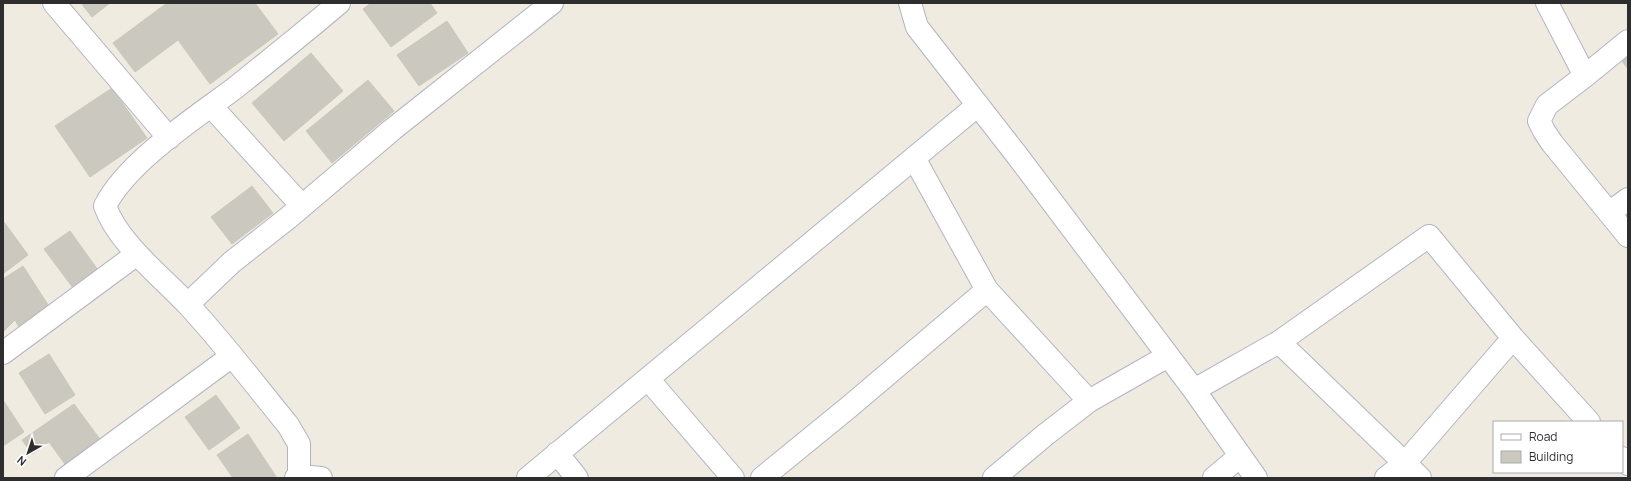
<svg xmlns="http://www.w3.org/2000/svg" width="1631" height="481" font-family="Manrope,sans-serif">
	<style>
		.building { fill: #cbc9bf; stroke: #cbc8ba }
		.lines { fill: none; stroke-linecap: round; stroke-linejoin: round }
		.minor-casing { stroke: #b4b4c1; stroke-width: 24 }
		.minor { stroke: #fff; stroke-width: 22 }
	</style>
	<rect width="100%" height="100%" fill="#efebe1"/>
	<path class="building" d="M81 3H110L92 17Z
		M167 3H255L278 34 210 84 178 40 135 72 113 43Z
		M371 3H430L437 13 391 47 363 9Z
		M447 21 468 53 419 86 397 55Z
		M311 53 343 91 284 141 252 103Z
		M1628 54V69L1621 60Z
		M368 80 394 111 332 163 306 131Z
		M112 88 147 138 90 177 55 126Z
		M252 186 273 213 232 244 211 217Z
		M4 222 28 255 4 273 3 223Z
		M70 231 98 270 73 288 44 249Z
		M23 266 52 311 21 331 15 320 3 332V279Z
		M49 354 75 395 45 414 19 373Z
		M216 395 240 428 209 450 185 417Z
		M3 400 24 432 3 446Z
		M74 404 102 442 67 467 49 442 32 454 22 440Z
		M248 434 277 478H233L217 455Z"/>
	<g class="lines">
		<g class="minor-casing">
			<path id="minor" d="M54 3 169 138
				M910 3 917 27 1016 154 1194 390 1256 478
				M1547 3 1585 76 1547 105 1539 121 1544 131 1552 143 1628 236
				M1585 76 1628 41
				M211 106 302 206
				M914 158 987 290 1089 401
				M1609 213 1628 199
				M188 304 232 262 288 218 393 129 552 3
				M1279 342 1429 236 1513 338 1589 422
				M3 353 137 254
				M648 379 733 478
				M1194 390 1279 342 1420 478
				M557 453 577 478
				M1622 458 1628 464
				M299 476V444L288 425C256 386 225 345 191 308 164 278 119 245 105 206 127 162 195 118 235 88 270 60 305 32 339 3
				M66 478 232 356
				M296 478 299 476 321 478
				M528 478 978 105
				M762 478 849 407 987 290
				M994 478 1045 435 1089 401 1168 356
				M1214 478 1240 456
				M1386 478 1405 463 1513 338"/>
		</g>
		<use href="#minor" class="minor"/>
	</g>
	<rect width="1631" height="481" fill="none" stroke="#2e2e2e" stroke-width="8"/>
	<rect x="1493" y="421" width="130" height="52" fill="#ffffff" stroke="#ababab"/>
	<rect x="1501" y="434" width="20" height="6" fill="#ffffff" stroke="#ababab"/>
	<text x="1529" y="441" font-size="12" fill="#2e2e2e">Road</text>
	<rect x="1501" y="451" width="20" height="12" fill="#cbc9bf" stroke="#ababab"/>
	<text x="1529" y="461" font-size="12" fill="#2e2e2e">Building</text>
	<g transform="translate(28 453) rotate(219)" stroke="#ffffff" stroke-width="3" paint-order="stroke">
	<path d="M0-3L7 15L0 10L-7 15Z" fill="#2e2e2e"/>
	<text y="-6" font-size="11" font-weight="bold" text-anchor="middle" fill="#2e2e2e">N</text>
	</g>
</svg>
